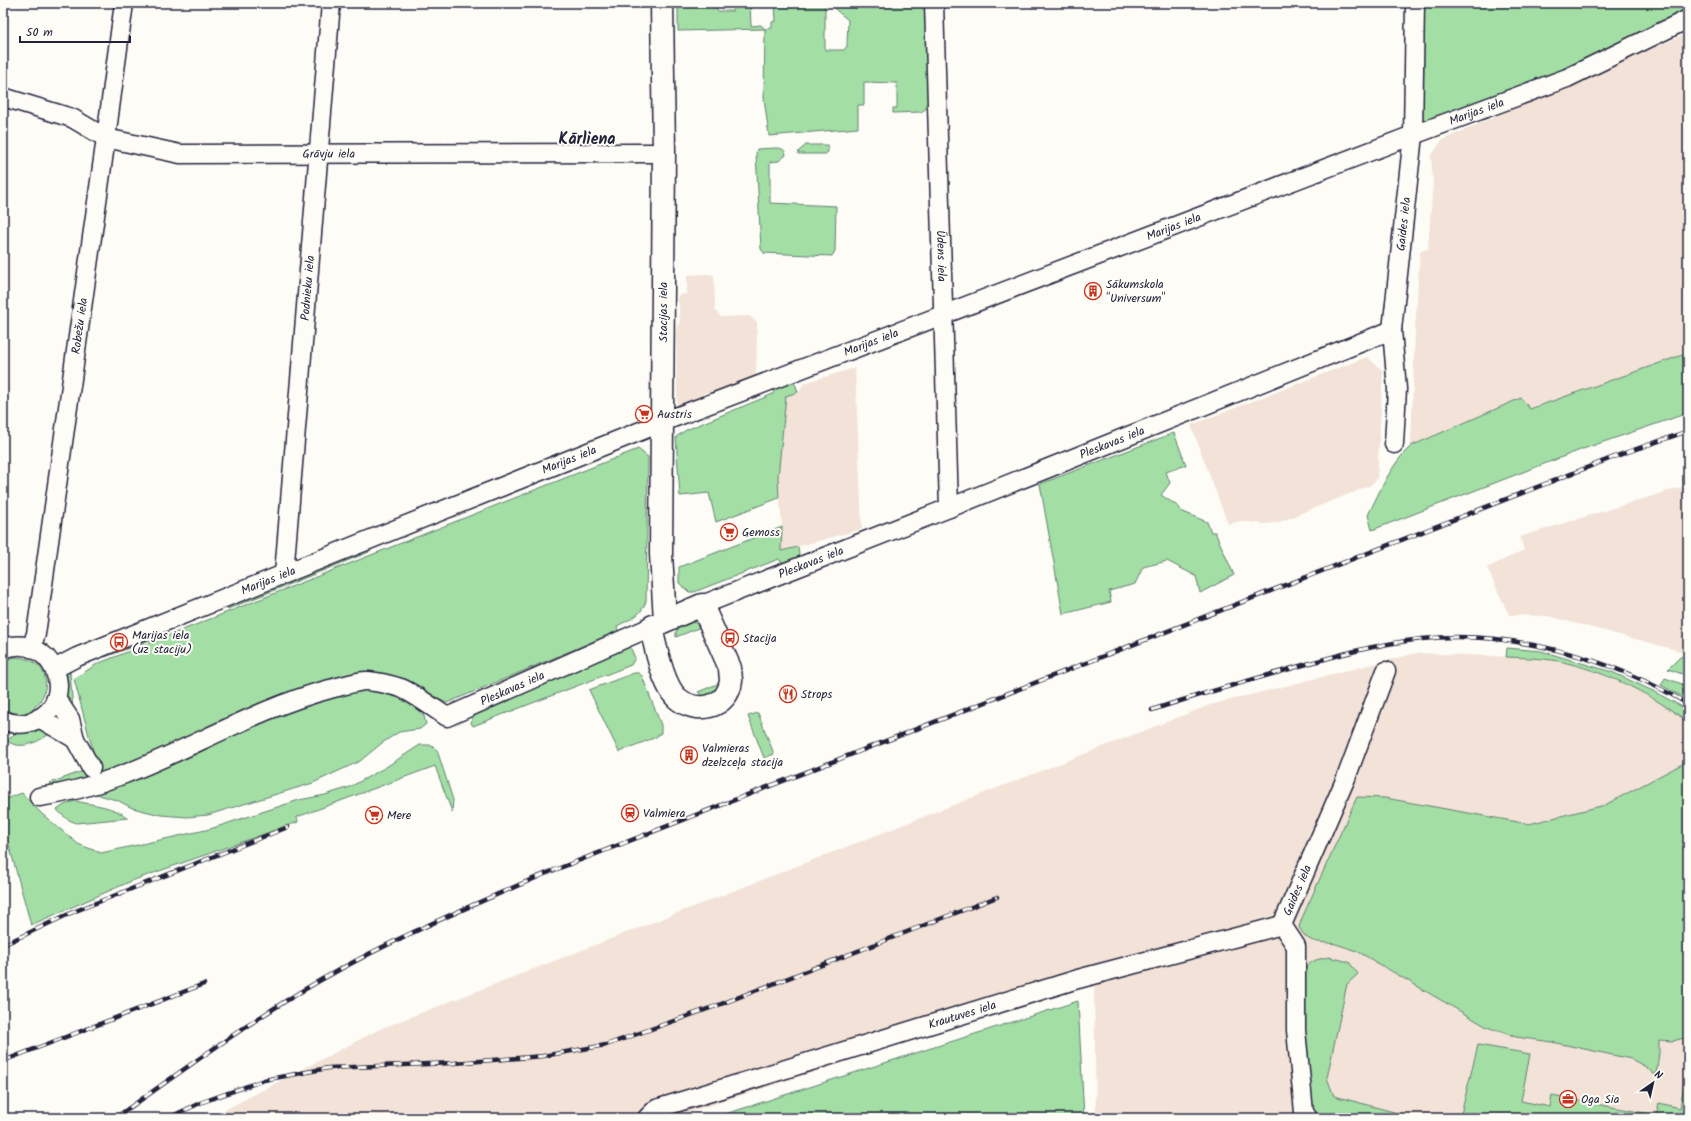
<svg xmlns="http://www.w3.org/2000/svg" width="1691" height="1121" font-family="Kalam,sans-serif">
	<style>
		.built { fill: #f2e2d7 }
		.green { fill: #a3dea5; stroke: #628070 }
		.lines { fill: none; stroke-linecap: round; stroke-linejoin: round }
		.minor-casing { stroke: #22223b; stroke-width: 21 }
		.major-casing { stroke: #22223b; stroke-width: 25 }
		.minor { stroke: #fdfcf7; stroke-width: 18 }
		.major { stroke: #fdfcf7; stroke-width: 22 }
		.rail-casing { stroke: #22223b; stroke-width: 4.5 }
		.rail { stroke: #fdfcf7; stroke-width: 3; stroke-dasharray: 9; stroke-linecap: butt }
		.labels { text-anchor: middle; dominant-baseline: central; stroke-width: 4; stroke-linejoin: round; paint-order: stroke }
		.street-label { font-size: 12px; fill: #22223b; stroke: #fdfcf7 }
		.poi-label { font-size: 12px; fill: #22223b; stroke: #fdfcf7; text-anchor: start }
		.district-label { font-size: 16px; font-weight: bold; fill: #22223b; stroke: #fdfcf7 }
	</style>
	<rect width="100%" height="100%" fill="#fdfcf7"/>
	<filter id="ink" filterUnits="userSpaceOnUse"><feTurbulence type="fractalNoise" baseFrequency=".025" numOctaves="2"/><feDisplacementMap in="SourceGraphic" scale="8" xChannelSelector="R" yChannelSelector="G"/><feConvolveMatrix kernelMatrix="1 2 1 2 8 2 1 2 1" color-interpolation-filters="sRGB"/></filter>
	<g filter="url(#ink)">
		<path class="built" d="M1688 33V353L1530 409 1411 446 1415 329 1420 251 1428 249 1433 182 1431 156 1442 140Z
			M706 274 714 275 715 310 721 317 749 316 757 322 756 377 717 392 703 393 702 398 677 405 676 331 680 323 678 295 687 294V275Z
			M1367 357 1383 371 1377 479 1369 486 1277 523 1265 524 1241 521 1228 524 1191 425Z
			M855 368 862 529 781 551 782 527 778 477 786 396 800 391 804 383Z
			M1688 485V653L1548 616 1509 615 1487 568 1524 550 1520 537Z
			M1417 653 1540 658 1567 663 1601 674 1637 690 1669 708 1688 722V1118H1096L1094 982 671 1118H209L380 1029 1210 705Z"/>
		<path class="green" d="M678 3 716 4 717 11H733V3H750L751 26 761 25 765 29 772 28V22L776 21 775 3H825V50H844L847 46 848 20 836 10 833 3H926L928 107 921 112 893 113V108H897V83L864 82V105H858V128L769 136 764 98 765 29 678 31Z
			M1422 3H1688V14L1628 43 1426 124 1420 122Z
			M806 145H827L828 146V152L825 154H798L799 151Z
			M776 148C782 148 785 149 786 155L779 161 770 162V203L836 206 835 251 832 256 764 253 761 249 756 153 757 149Z
			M1688 353V413L1583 449 1372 530 1368 515C1380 491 1391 464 1411 446L1521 398 1530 409Z
			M792 380 796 386 798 392 786 396 778 477 779 498 716 522 709 493 680 496 676 437 686 430 773 394 777 383Z
			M1174 433 1186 465 1166 472 1170 483 1161 495 1179 507 1181 511 1207 522 1211 532H1215L1234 575 1200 593 1196 576 1167 561 1143 567 1135 584 1109 591 1111 602 1063 614 1040 484Z
			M638 449 648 457 646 601C641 617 630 619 617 626L618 631 447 703 415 688 382 676 103 778 57 788 50 783 97 766 74 679 97 664Z
			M782 527 781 551 798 547 799 554 797 560 789 564 781 562 779 559 694 592H689L679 583V567Z
			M368 550 369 552 228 609 229 604Z
			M692 621 701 627 676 637V632L680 625Z
			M149 638 153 639 105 657 104 654 141 639Z
			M629 644 635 658 631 665 473 726 471 723 473 715 615 652Z
			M1507 648 1541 651 1612 672 1653 691 1688 710V722C1652 695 1611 674 1567 663 1548 658 1527 658 1506 657Z
			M1688 655V676L1668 669 1680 657Z
			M15 657C71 660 40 734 3 708V661Z
			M70 672 73 709 63 698 65 680Z
			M634 673H639L642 676 661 725V733L656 737 619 752 589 690Z
			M1665 678 1688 686V700L1661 685Z
			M722 682 715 694 703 696 698 692Z
			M379 689 404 697 424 716 426 724 420 729 399 732 382 743 360 761 313 783 208 815 187 817 161 815 132 808 119 801 96 794 124 783 202 747 310 702 354 690Z
			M758 713 774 754 764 758 748 716Z
			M29 727 44 729 52 732C39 742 21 751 7 741L15 733Z
			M420 745H430L437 750 453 800 452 812 435 766 297 817 298 822 134 880 31 925 3 823V800L22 793 42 814 78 844 101 853 210 829 299 800 325 795 350 787 386 767Z
			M1688 761V1118H1460L1478 1045 1530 1054 1521 1101 1550 1107 1552 1096 1656 1115 1659 1103 1680 1108 1684 1083V1038L1673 1041 1659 1040V1053L1656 1076 1646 1067 1631 1059 1552 1042 1516 1037 1487 1027 1357 951C1350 949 1343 946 1336 944 1318 941 1308 945 1299 927L1302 918 1357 797 1385 798 1529 824 1605 805Z
			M75 801C93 805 114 806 128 818L76 823 67 819 57 810 64 805Z
			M1329 957 1349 962 1358 974 1347 984 1327 1078 1334 1096 1416 1118H1316C1299 1091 1303 1008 1303 974 1309 960 1315 960 1329 957Z
			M1078 1001 1084 1118H713Z"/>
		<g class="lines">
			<g class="minor-casing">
				<g id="minor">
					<path id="s1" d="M934 3 949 508"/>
					<path id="s2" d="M3 97 72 118 106 138 180 154 664 153"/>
					<path id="s3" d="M1394 444 1397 389 1392 330 1413 135 1415 3"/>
					<path id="s4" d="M284 574 331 3"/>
					<path id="s5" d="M702 605 949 508 1392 330"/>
					<path id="s6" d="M31 648 36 634 106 138 124 3"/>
					<path d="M3 649C50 630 81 698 36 720 26 725 13 725 3 720"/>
					<path id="s7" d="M54 669 77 657 673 418 1413 135 1567 78 1688 19"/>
					<path d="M56 698 70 719 75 739 91 768"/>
					<path d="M39 718 75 739"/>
					<path id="s8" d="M39 797C143 783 230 715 330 689 340 687 359 680 368 681 378 682 391 685 401 688 415 694 433 708 447 717L651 627"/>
					<path id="s9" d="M1282 925 1346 778 1386 671"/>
					<path d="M1282 925 1296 946V1030L1304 1112 1308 1118"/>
					<path id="s10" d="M647 1118 656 1109 1078 979 1282 925"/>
				</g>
			</g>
			<g class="major-casing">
				<path id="major" d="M662 3 664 153 661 554 665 620
					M702 605 730 668C730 672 731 677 731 681 728 708 696 715 677 698 663 685 655 646 651 627Z"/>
			</g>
			<use href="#minor" class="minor"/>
			<use href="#major" class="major"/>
			<g class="rail-casing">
				<path id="rail" d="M1152 710C1197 695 1241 683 1286 670 1331 657 1375 644 1422 639 1510 629 1613 659 1688 704
					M3 945 73 912 288 827
					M3 1061 204 984
					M115 1118C182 1071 248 1022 319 981 392 939 470 906 547 873L1622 454 1688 431
					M168 1118 200 1103 264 1080 328 1068 454 1063 543 1056 606 1045 716 1006 997 897"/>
			</g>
			<use href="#rail" class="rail"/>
		</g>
	</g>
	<defs>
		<g id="building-ring" transform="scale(0.9)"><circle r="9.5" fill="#fdfcf7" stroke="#c8321e" stroke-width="1.5"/><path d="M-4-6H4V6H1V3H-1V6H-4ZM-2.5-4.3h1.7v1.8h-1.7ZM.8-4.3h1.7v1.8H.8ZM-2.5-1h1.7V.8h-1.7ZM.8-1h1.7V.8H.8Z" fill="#c8321e"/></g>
		<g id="supermarket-ring" transform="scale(0.9)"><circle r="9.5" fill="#fdfcf7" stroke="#c8321e" stroke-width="1.5"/><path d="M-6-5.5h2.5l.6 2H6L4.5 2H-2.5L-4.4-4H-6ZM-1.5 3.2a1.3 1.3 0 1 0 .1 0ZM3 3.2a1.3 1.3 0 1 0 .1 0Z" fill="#c8321e"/></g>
		<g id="bus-ring" transform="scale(0.9)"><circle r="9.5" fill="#fdfcf7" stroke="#c8321e" stroke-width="1.5"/><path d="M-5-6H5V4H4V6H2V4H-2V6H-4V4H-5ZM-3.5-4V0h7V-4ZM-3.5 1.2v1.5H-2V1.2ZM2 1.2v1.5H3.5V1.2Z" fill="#c8321e"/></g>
		<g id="restaurant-ring" transform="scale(0.9)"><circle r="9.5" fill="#fdfcf7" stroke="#c8321e" stroke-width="1.5"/><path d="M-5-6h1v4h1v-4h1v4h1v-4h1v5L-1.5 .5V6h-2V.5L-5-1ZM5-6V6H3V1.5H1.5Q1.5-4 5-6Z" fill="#c8321e"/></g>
		<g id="station-ring" transform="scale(0.9)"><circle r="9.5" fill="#fdfcf7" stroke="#c8321e" stroke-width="1.5"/><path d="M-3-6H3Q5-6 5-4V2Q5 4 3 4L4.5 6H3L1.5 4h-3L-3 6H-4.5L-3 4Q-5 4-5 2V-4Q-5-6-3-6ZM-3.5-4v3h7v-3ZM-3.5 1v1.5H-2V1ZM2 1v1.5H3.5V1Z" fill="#c8321e"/></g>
		<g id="office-ring" transform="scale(0.9)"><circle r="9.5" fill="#fdfcf7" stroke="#c8321e" stroke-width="1.5"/><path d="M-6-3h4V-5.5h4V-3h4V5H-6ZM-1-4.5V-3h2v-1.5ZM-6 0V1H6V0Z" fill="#c8321e"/></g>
	</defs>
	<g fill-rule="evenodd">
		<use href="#building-ring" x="1093" y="291"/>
		<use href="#supermarket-ring" x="644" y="414"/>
		<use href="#supermarket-ring" x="729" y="532"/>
		<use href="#bus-ring" x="730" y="638"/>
		<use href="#bus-ring" x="119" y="642"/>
		<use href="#restaurant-ring" x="788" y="694"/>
		<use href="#building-ring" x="689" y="755"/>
		<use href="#station-ring" x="630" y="813"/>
		<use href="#supermarket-ring" x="374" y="815"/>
		<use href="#office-ring" x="1568" y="1099"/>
	</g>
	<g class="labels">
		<g class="street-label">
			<text stroke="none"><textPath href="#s7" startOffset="1528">Marijas iela</textPath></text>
			<text stroke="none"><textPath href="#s2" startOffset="336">Grāvju iela</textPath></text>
			<text stroke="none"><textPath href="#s3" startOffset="221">Gaides iela</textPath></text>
			<text stroke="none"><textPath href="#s7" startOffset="1204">Marijas iela</textPath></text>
			<text stroke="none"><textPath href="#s1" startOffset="253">Ūdens iela</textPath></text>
			<text stroke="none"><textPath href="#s4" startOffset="287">Podnieku iela</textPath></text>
			<text transform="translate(663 312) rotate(-90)">Stacijas iela</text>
			<text stroke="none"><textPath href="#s6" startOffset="326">Robežu iela</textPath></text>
			<text stroke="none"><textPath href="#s7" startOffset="880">Marijas iela</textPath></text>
			<text stroke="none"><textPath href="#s5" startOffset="441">Pleskavas iela</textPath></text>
			<text stroke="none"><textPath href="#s7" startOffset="556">Marijas iela</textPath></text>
			<text stroke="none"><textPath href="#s5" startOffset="117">Pleskavas iela</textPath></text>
			<text stroke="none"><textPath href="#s7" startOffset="232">Marijas iela</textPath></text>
			<text stroke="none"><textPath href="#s8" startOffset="510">Pleskavas iela</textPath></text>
			<text stroke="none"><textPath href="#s9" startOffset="38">Gaides iela</textPath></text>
			<text stroke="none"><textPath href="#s10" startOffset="333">Krautuves iela</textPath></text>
		</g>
		<g class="poi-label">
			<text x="1106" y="284">Sākumskola<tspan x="1106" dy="14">"Universum"</tspan></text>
			<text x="657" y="414">Austris</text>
			<text x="742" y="532">Gemoss</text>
			<text x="132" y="635">Marijas iela<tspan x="132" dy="14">(uz staciju)</tspan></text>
			<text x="743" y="638">Stacija</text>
			<text x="801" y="694">Strops</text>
			<text x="702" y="748">Valmieras<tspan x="702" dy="14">dzelzceļa stacija</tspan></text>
			<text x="643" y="813">Valmiera</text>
			<text x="387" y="815">Mere</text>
			<text x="1581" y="1099">Oga Sia</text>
		</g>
		<g class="district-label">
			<text x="587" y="139">Kārliena</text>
		</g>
	</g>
	<rect width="1691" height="1121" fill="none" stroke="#fdfcf7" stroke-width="16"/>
	<rect x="8" y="8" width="1675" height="1105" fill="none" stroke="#22223b" stroke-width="1.5" filter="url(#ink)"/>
	<g transform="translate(1653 1083) rotate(34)" stroke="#fdfcf7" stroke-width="3" paint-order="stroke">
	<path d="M0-3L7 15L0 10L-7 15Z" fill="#22223b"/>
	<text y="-6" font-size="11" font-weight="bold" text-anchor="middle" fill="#22223b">N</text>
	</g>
	<path d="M20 36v6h110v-6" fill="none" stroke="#22223b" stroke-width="2"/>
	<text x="26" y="36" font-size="12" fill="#22223b" stroke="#fdfcf7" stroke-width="3" paint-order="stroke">50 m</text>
</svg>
